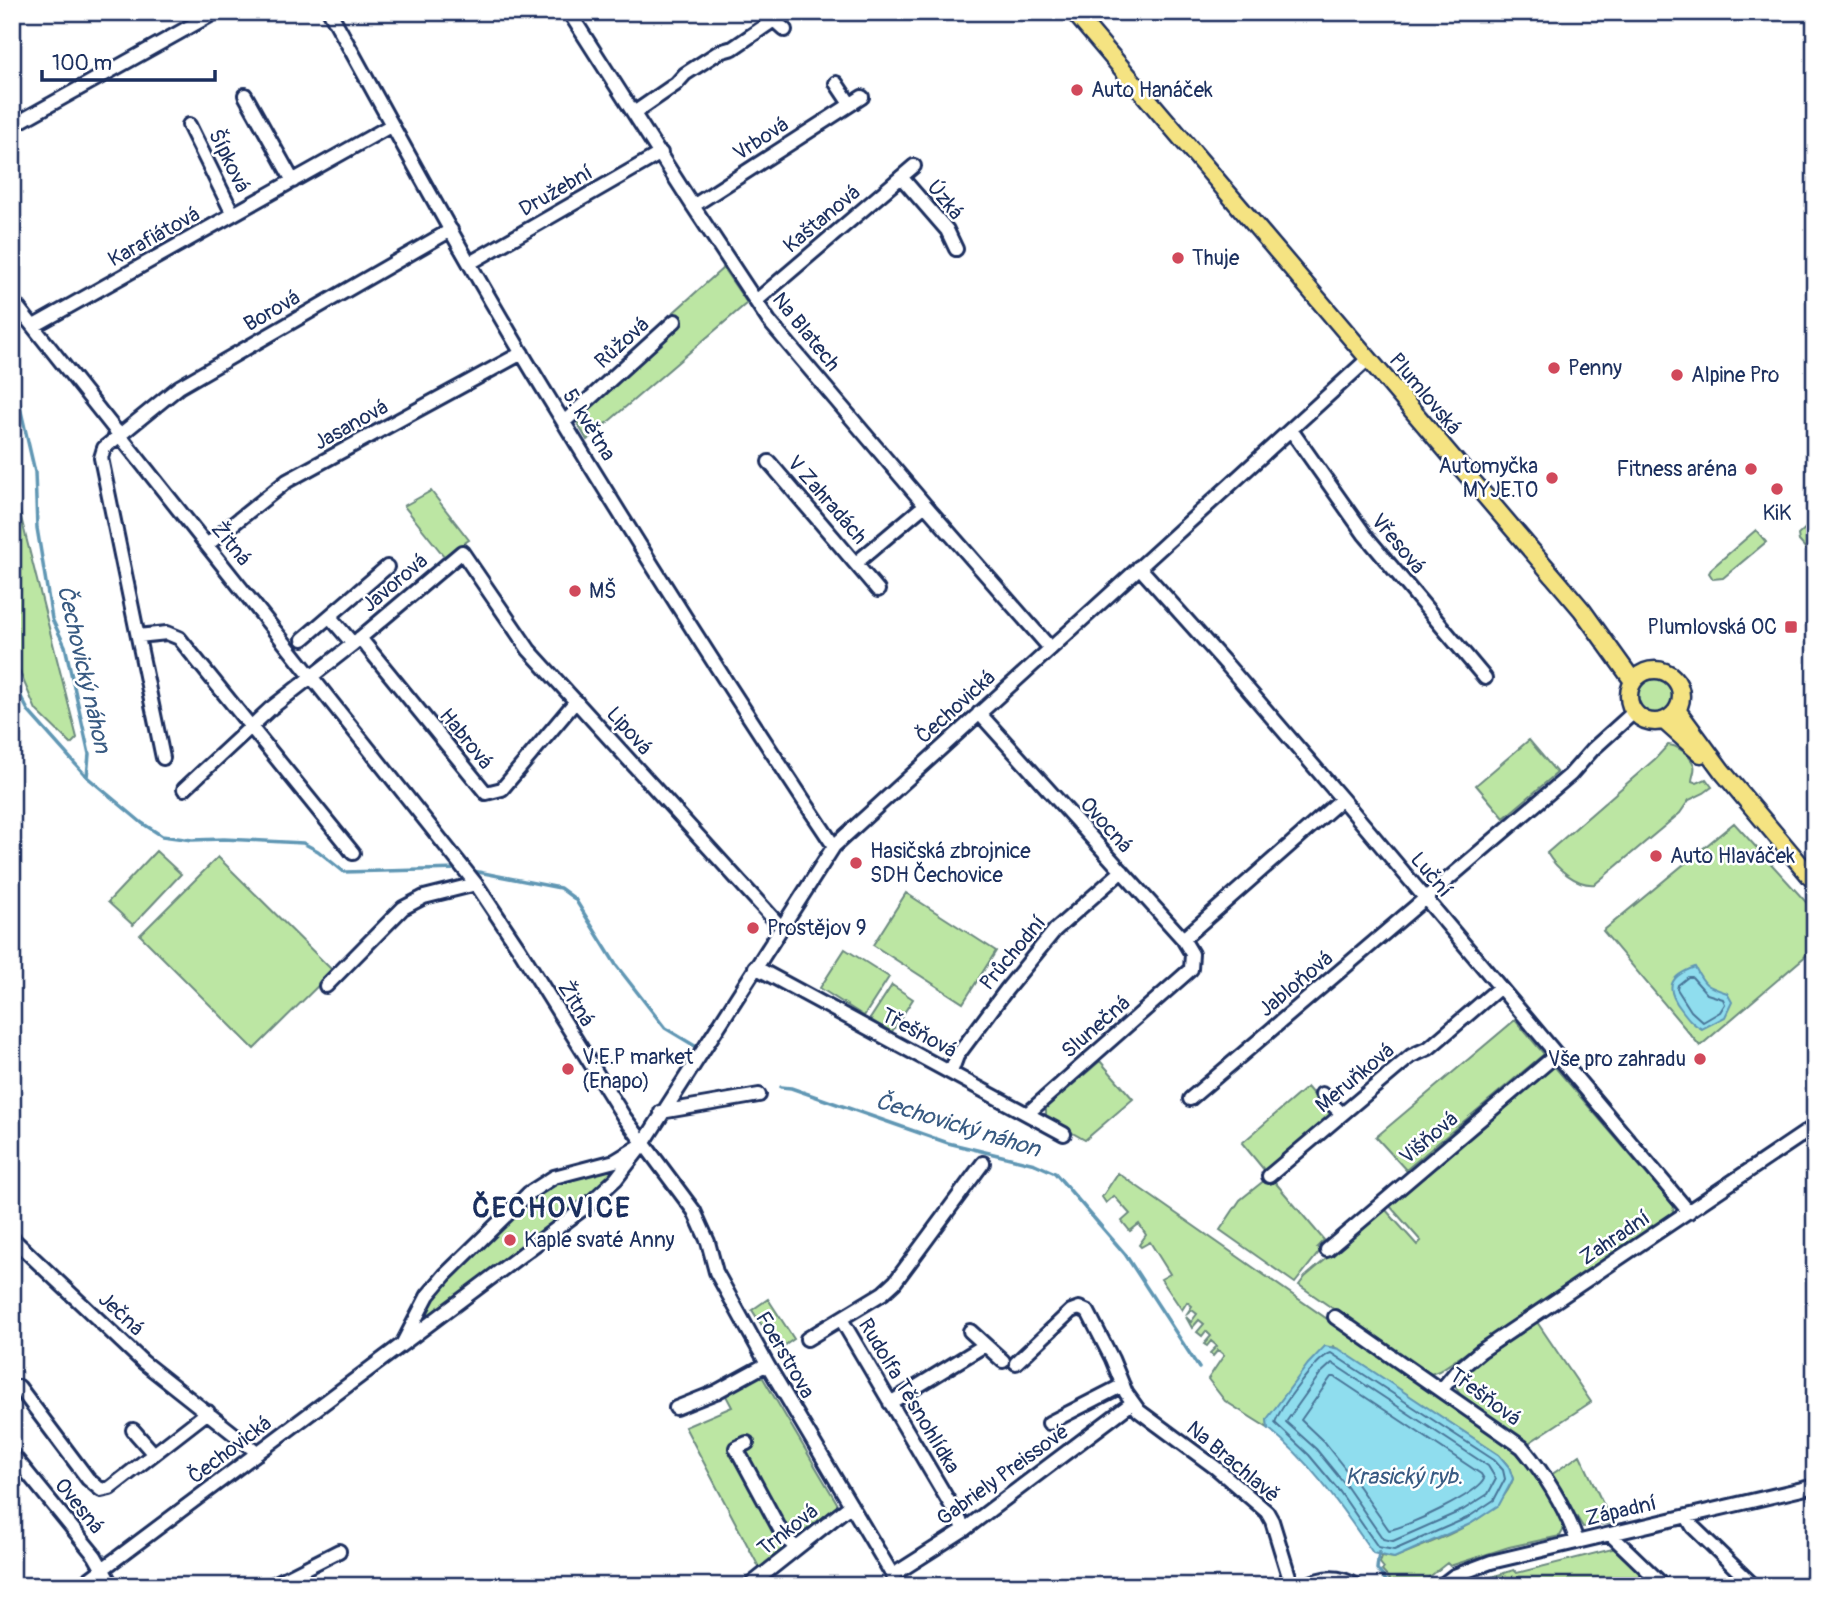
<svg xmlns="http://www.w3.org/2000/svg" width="1827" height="1598" font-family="Pangolin,sans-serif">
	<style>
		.green { fill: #bce6a3; stroke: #6c8a80; stroke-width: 2 }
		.water { fill: #8fddee; stroke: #6197b4; stroke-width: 2 }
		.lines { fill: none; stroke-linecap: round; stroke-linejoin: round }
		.shore { stroke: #497598; stroke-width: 2 }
		.stream { stroke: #6197b4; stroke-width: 3.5 }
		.minor-casing { stroke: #1b2f5e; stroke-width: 18 }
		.major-casing { stroke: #1b2f5e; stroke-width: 21 }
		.minor { stroke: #fff; stroke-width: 12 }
		.major { stroke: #f5e382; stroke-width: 16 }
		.poi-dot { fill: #d1495b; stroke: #fff; stroke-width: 2.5 }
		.labels { text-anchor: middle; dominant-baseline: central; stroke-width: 5; stroke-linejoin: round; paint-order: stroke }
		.poi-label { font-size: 21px; fill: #1b2f5e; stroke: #fff; text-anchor: start }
		.street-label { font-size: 21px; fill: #1b2f5e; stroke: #fff }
		.water-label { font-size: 23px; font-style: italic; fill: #385a82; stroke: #fff }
		.district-label { font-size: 28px; font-weight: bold; letter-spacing: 2px; fill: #1b2f5e; stroke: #fff }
	</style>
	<rect width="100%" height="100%" fill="#fff"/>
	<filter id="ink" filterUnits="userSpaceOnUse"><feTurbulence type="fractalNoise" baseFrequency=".0143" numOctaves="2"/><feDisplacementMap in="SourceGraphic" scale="14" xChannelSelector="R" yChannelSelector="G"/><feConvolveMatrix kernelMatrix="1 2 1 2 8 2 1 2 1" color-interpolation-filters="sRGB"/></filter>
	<g filter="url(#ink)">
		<path class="green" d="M723 268 747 303 587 440 575 419 682 323 674 312Z
			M12 482 77 738 71 744 36 710 12 654Z
			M431 491 469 540 444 556 404 506Z
			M1815 519V549L1811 552 1815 559 1799 541 1798 535Z
			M1756 530 1766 542 1723 578 1713 579 1709 573 1712 568Z
			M1638 696a18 18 0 1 1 36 0a18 18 0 1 1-36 0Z
			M1529 740 1557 773 1504 818 1476 785Z
			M1668 745C1677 745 1690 755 1694 765 1696 770 1692 776 1692 781L1697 783 1706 779 1712 787 1704 793 1689 800 1680 813 1595 884C1576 886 1556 868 1547 853L1655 759Z
			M1734 823 1815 912V948L1700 1046 1603 931Z
			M156 851 181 874 133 925 108 902Z
			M218 857 333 971 254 1049 140 935Z
			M906 893 996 951 963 1003 873 945Z
			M845 949 889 977 864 1016 820 988Z
			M892 985 913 999 891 1033 870 1019Z
			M1515 1020 1544 1054 1406 1170 1376 1137Z
			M1100 1061 1133 1099 1085 1140 1046 1118V1108Z
			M1554 1066 1674 1206 1672 1216 1439 1371 1428 1375 1299 1285 1305 1277 1385 1209 1417 1245 1421 1241 1389 1205Z
			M1307 1087 1331 1115 1265 1171 1242 1143Z
			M615 1161 624 1169 403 1343 428 1295 529 1193Z
			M1118 1173 1512 1448 1528 1465 1563 1515 1565 1527 1560 1536 1509 1547 1450 1566 1447 1563 1418 1586H1386L1384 1584 1390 1580 1382 1571 1384 1568 1380 1563 1382 1556 1394 1558C1432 1541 1499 1521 1513 1479L1509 1467 1499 1455 1333 1346 1267 1419 1268 1428 1225 1401 1208 1379 1224 1355 1218 1350 1213 1356 1210 1353 1217 1346 1211 1341 1207 1346 1204 1344 1211 1336 1206 1331 1202 1336 1197 1332 1204 1324 1199 1320 1192 1328 1186 1317 1191 1322 1197 1314 1192 1310 1186 1315 1192 1306 1187 1302 1182 1310 1161 1279 1170 1274 1150 1242 1141 1247 1139 1245 1146 1235 1139 1224 1130 1231 1122 1221 1130 1214 1114 1196 1106 1203 1102 1197Z
			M1266 1179 1274 1181 1324 1240 1317 1247 1320 1251 1295 1283 1220 1230 1240 1200Z
			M768 1299 794 1339 778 1350 752 1310Z
			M1537 1322 1591 1402 1527 1444 1462 1398 1455 1386C1466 1360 1513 1337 1537 1322Z
			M760 1373 837 1503V1506L797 1539 789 1540 743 1453 754 1446 749 1436 730 1444 786 1551 761 1571 685 1427 732 1407 724 1392Z
			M1580 1455 1612 1523 1583 1527 1551 1475Z
			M1616 1548 1659 1586H1491L1485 1579 1514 1570 1517 1573Z"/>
		<path class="water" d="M1695 967C1705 986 1706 986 1727 993L1732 1002 1725 1017 1702 1029C1693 1025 1687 1017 1681 1009 1664 987 1670 976 1695 967Z
			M1325 1346 1339 1349 1499 1455 1509 1467 1513 1479 1499 1505 1470 1524 1394 1558 1373 1553C1341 1507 1312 1463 1268 1428L1267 1419 1308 1364Z"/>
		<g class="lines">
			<path class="shore" d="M1688 977H1692L1707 994 1723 999 1725 1004 1720 1012 1703 1022 1691 1011 1677 989 1678 985Z
				M1331 1353 1494 1460 1503 1470 1505 1479 1494 1500 1467 1518 1394 1550 1378 1547 1340 1492 1309 1455 1275 1423C1279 1409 1317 1357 1331 1353Z
				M1332 1363 1488 1466 1496 1479 1488 1494 1463 1510 1393 1541 1383 1539 1347 1487 1316 1449 1286 1422 1320 1374Z
				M1331 1377H1335L1481 1474 1484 1479C1479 1493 1405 1528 1389 1530L1354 1480 1323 1441 1301 1420Z"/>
			<path class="stream" d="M12 384 17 394 35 472 37 528 52 619 65 646 89 754 87 777 142 823 162 836 192 840 224 839 303 843 318 851 344 872 460 869
				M12 680 29 712 87 777
				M468 870 560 888 575 899 616 965 665 1028 700 1049
				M781 1087 791 1088 948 1143 1035 1164 1055 1173 1125 1254 1199 1368
				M1379 1552 1377 1569 1387 1582"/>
			<g class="minor-casing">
				<path id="minor" d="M330 12C404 147 477 282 558 413 647 559 739 704 834 846
					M569 12 693 206 769 321 925 505 1050 648
					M836 83 850 104
					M245 95 293 181
					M634 113 676 84 685 74 719 52 733 48 774 20 785 30
					M189 125 233 214
					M12 126 216 12
					M901 177 947 230 956 249
					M693 206 862 97
					M470 263 661 153
					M12 300 476 884 518 947 624 1117 694 1211 708 1242 716 1272 767 1364 899 1586
					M756 301 914 166
					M34 326 392 125
					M564 422 675 321
					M1291 430 1365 535 1485 678
					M769 462 878 590
					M207 545 287 481 522 353
					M856 563 925 505
					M1139 567 1227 665 1342 799 1689 1212
					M330 617 353 644
					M138 636 167 633 179 638 353 853
					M360 638 486 793 502 789 576 701
					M303 639 387 567
					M979 713 1183 939 1192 954 1191 969 1027 1114
					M163 758 101 458 104 448 179 387 451 230
					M184 789 270 709 353 644 462 552 529 650 780 926
					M1183 939 1342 799
					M755 967 1064 1134
					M326 986 403 908 424 897 476 884
					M951 1072 957 1056 1007 989 1055 930 1122 871
					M1322 1094 1342 1114
					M1190 1099 1570 775 1593 749 1634 712
					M661 1112 759 1095
					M643 1144 834 846 1368 359
					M1269 1176 1411 1056 1429 1048 1500 987
					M12 1238 143 1362 258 1453
					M1327 1250 1556 1055
					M1335 1317 1522 1447C1546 1476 1565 1506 1577 1541
					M841 1319 965 1529
					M970 1331 1003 1361
					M807 1339 883 1293 895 1282 983 1163
					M1016 1363 1071 1311 1079 1308 1088 1312 1112 1359 1126 1393 1139 1411 1216 1468 1267 1512 1272 1521 1292 1586
					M1442 1389 1456 1372 1481 1351 1815 1126
					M12 1392 19 1387 88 1479 101 1490 110 1488 208 1412
					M890 1403 985 1345
					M676 1408 716 1392 767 1364
					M1049 1423 1123 1385
					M133 1430 154 1454
					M747 1443 736 1448 783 1535 795 1547
					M12 1454 95 1556 112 1586
					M1687 1517 1693 1527 1754 1586
					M1610 1534 1664 1586
					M893 1575 965 1529 1132 1403
					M80 1586 588 1205 616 1179 643 1144 615 1161 554 1177 529 1193 445 1275 428 1295 403 1343
					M270 1586 339 1551
					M749 1586 851 1505
					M1305 1586C1323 1576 1339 1575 1356 1586
					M1441 1586 1454 1576 1491 1562 1815 1486"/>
			</g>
			<g class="major-casing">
				<path id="major" d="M1074 12 1582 610 1633 681
					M1629 696a26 26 0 1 1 52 0a26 26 0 1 1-52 0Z
					M1677 710 1722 771 1815 882
					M1664 721 1701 754"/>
			</g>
			<use href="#minor" class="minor"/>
			<use href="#major" class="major"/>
		</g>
	</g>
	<g class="poi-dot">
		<circle cx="1077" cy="90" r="7"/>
		<circle cx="1178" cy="258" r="7"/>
		<circle cx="1554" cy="368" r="7"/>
		<circle cx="1677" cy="375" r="7"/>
		<circle cx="1751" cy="469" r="7"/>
		<circle cx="1552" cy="478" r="7"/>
		<circle cx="1777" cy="489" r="7"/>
		<circle cx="575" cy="591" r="7"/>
		<rect x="1784" y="620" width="14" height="14" rx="3.5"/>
		<circle cx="1656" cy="856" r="7"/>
		<circle cx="856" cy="863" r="7"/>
		<circle cx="753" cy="928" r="7"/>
		<circle cx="1700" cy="1059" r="7"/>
		<circle cx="568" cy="1069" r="7"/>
		<circle cx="510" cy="1240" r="7"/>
	</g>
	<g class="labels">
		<g class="poi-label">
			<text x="1091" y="90">Auto Hanáček</text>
			<text x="1192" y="258">Thuje</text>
			<text x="1568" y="368">Penny</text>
			<text x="1691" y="375">Alpine Pro</text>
			<text x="1538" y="466" text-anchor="end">Automyčka<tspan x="1538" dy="24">MYJE.TO</tspan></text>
			<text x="1737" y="469" text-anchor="end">Fitness aréna</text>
			<text x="1777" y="513" text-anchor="middle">KiK</text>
			<text x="589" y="591">MŠ</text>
			<text x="1777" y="627" text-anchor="end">Plumlovská OC</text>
			<text x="870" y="851">Hasičská zbrojnice<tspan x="870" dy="24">SDH Čechovice</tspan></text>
			<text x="1670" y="856">Auto Hlaváček</text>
			<text x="767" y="928">Prostějov 9</text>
			<text x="582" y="1057">V.E.P market<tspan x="582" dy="24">(Enapo)</tspan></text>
			<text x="1686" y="1059" text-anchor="end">Vše pro zahradu</text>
			<text x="524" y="1240">Kaple svaté Anny</text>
		</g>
		<g class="street-label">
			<text transform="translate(761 139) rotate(-33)">Vrbová</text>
			<text transform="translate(229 161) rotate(64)">Šípková</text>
			<text transform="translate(556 191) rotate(-30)">Družební</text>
			<text transform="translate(945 200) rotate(51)">Úzká</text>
			<text transform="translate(822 219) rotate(-40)">Kaštanová</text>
			<text transform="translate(154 237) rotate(-29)">Karafiátová</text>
			<text transform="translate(272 311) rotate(-30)">Borová</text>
			<text transform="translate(806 332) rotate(51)">Na Blatech</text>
			<text transform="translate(622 343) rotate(-42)">Růžová</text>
			<text transform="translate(1425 394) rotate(50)">Plumlovská</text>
			<text transform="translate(351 425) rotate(-29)">Jasanová</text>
			<text transform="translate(589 425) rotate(58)">5. května</text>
			<text transform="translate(827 500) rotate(49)">V Zahradách</text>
			<text transform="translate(231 544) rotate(51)">Žitná</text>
			<text transform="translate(1398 544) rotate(50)">Vřesová</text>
			<text transform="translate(395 583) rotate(-40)">Javorová</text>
			<text transform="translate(956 707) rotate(-42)">Čechovická</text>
			<text transform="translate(629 731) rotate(48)">Lipová</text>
			<text transform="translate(466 739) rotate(51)">Habrová</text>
			<text transform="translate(1106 825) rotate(48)">Ovocná</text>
			<text transform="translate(1431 875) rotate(50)">Luční</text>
			<text transform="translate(1013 953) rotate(-50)">Průchodní</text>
			<text transform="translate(1296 984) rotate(-40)">Jabloňová</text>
			<text transform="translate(576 1004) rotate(58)">Žitná</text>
			<text transform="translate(1096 1027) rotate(-41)">Slunečná</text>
			<text transform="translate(919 1033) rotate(28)">Třešňová</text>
			<text transform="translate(1355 1078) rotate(-40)">Meruňková</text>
			<text transform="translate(1429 1138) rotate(-40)">Višňová</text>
			<text transform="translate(1615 1238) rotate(-34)">Zahradní</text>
			<text transform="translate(121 1314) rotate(43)">Ječná</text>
			<text transform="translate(785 1355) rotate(60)">Foerstrova</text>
			<text transform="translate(909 1396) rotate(59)">Rudolfa Těsnohlídka</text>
			<text transform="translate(1485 1397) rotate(36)">Třešňová</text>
			<text transform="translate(230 1450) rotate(-37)">Čechovická</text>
			<text transform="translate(1233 1462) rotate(40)">Na Brachlavě</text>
			<text transform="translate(1003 1475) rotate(-36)">Gabriely Preissové</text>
			<text transform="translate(79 1506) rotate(51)">Ovesná</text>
			<text transform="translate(1621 1511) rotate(-13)">Západní</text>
			<text transform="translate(788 1530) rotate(-38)">Trnková</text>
		</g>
		<g class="water-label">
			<text transform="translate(84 669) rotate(77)">Čechovický náhon</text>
			<text transform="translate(958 1125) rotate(17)">Čechovický náhon</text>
			<text x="1404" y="1476">Krasický ryb.</text>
		</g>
		<g class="district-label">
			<text x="552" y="1208">ČECHOVICE</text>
		</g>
	</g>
	<rect width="1827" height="1598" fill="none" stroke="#fff" stroke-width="42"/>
	<rect x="21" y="21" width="1785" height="1556" fill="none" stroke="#1b2f5e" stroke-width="2.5" filter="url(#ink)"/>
	<path d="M42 70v10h173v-10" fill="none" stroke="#1b2f5e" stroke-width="3.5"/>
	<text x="52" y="70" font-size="21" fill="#1b2f5e" stroke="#ffffff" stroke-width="5" paint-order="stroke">100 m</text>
</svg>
